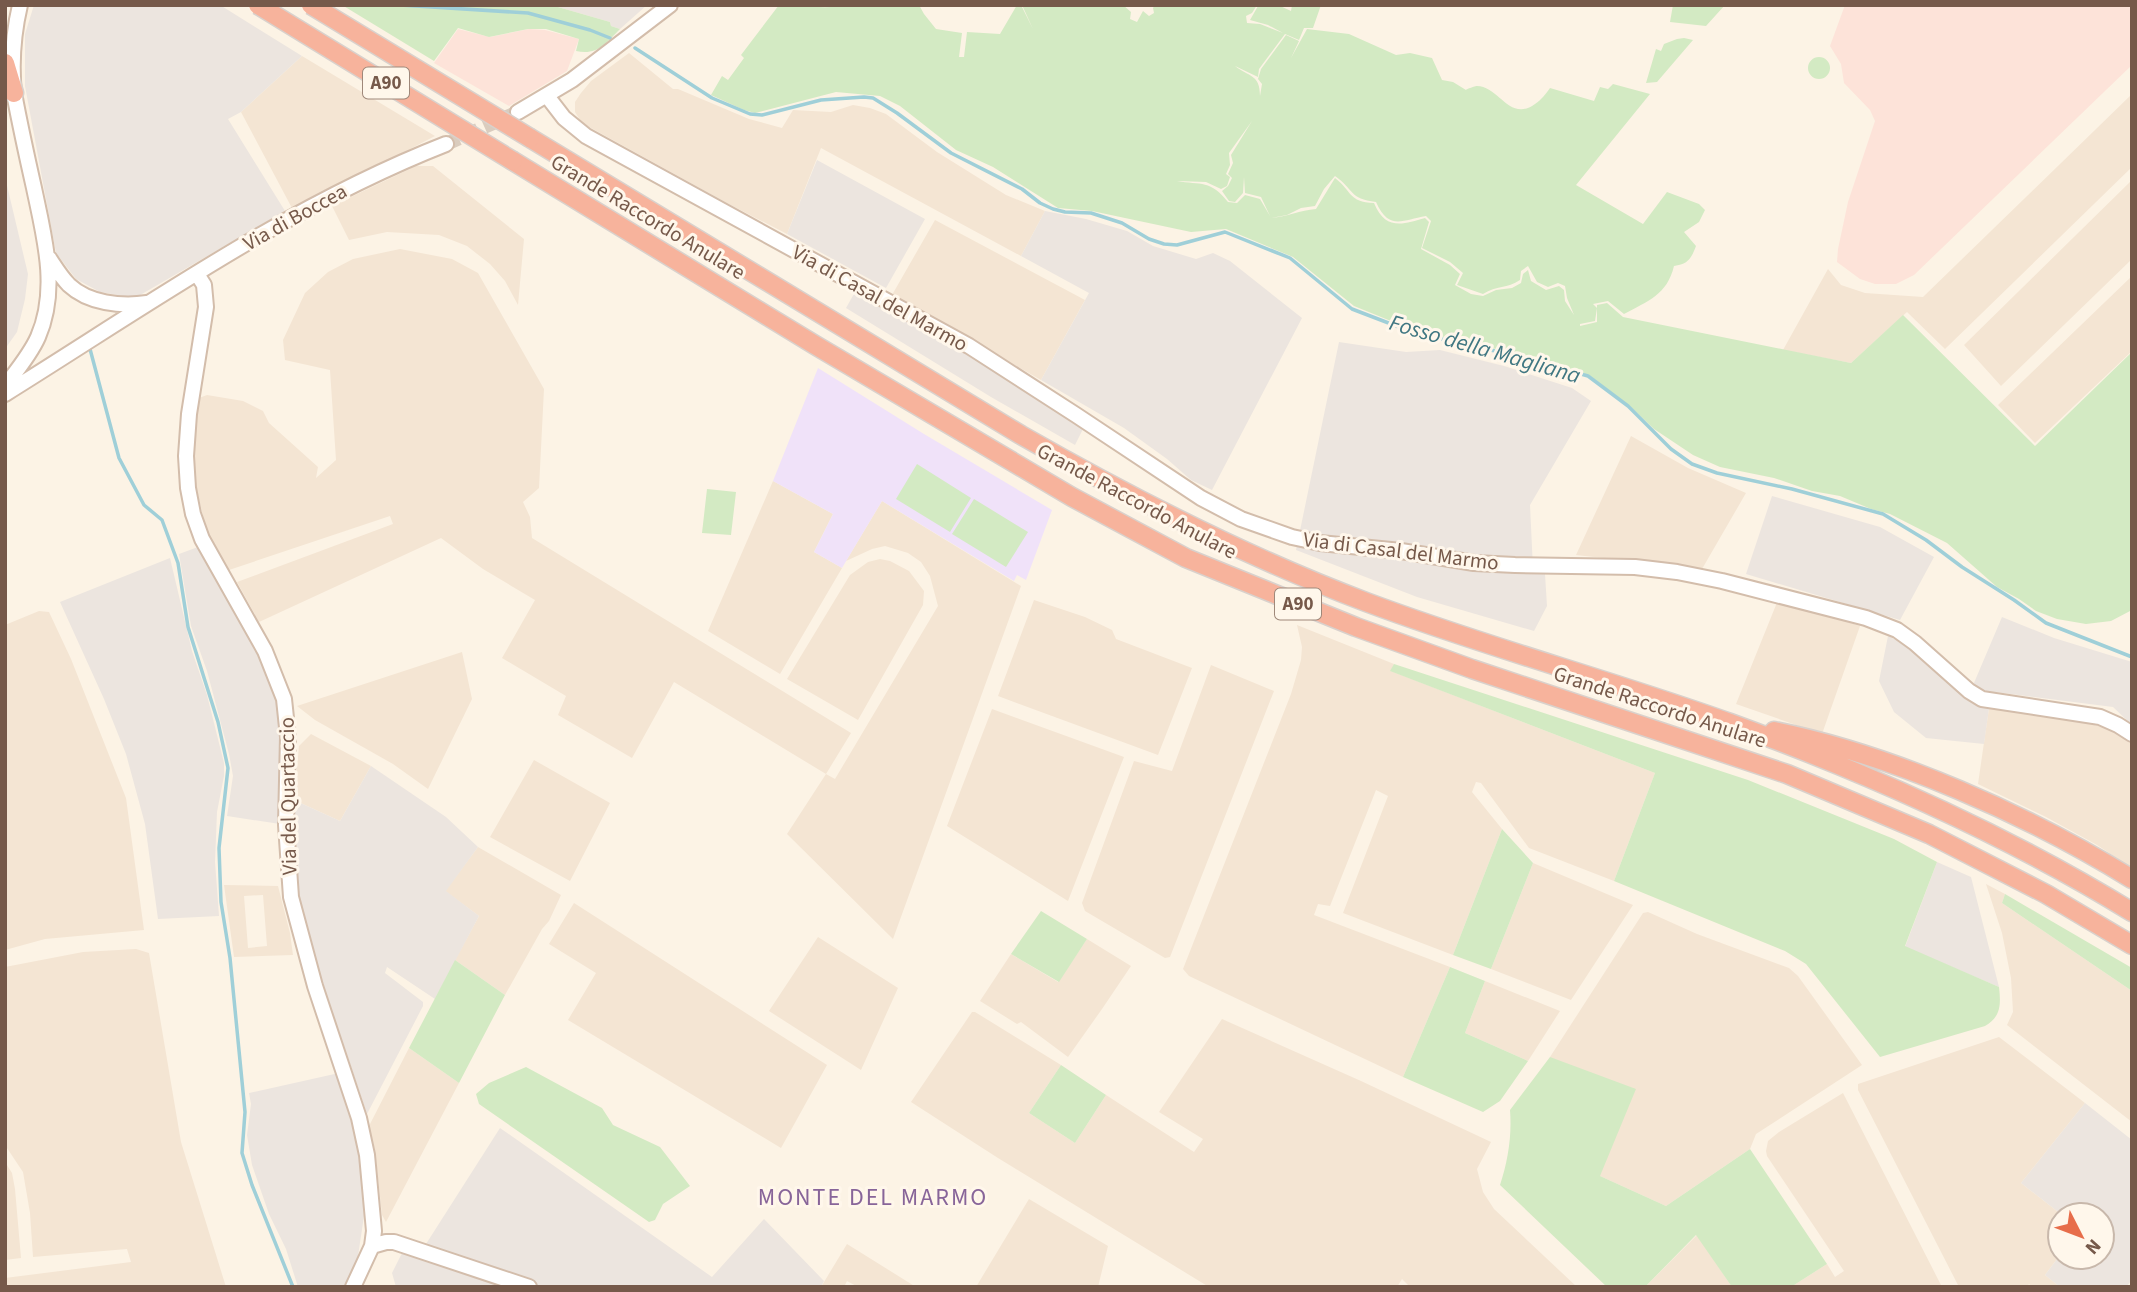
<svg xmlns="http://www.w3.org/2000/svg" width="2137" height="1292" font-family="'Source Sans 3',sans-serif">
	<style>
		.residential { fill: #f4e5d3; fill-rule: evenodd }
		.commercial { fill: #fde3d9 }
		.industrial { fill: #ece5df }
		.education { fill: #f0e2f9 }
		.green { fill: #d3eac3; fill-rule: evenodd }
		.lines { fill: none; stroke-linecap: round; stroke-linejoin: round }
		.stream { stroke: #9fcfd8; stroke-width: 3.5 }
		.secondary-tunnel { stroke: #daccbe; stroke-width: 14; stroke-dasharray: 14 7; stroke-linecap: butt }
		.secondary-casing { stroke: #d3bdab; stroke-width: 18 }
		.highway-casing { stroke: #d9d1cc; stroke-width: 21 }
		.secondary { stroke: #fff; stroke-width: 14 }
		.highway { stroke: #f7b39c; stroke-width: 18 }
		.highway-bridge-casing { stroke: #d9d1cc; stroke-width: 21; stroke-linecap: butt }
		.highway-bridge { stroke: #f7b39c; stroke-width: 18 }
		.labels { text-anchor: middle; dominant-baseline: central; stroke-width: 6; stroke-linejoin: round; paint-order: stroke }
		.shield { fill: #fff7eb; stroke: #9f887a; stroke-width: 2 }
		.shield-label { font-size: 19px; font-weight: bold; fill: #76594a }
		.street-label { font-size: 21px; fill: #76594a; stroke: #fff7eb }
		.water-label { font-size: 23px; font-style: italic; fill: #407782; stroke: #fff7eb }
		.quarter-label { font-size: 24px; letter-spacing: 2px; fill: #886599; stroke: #fff7eb }
	</style>
	<rect width="100%" height="100%" fill="#fcf3e5"/>
	<path class="residential" d="M629 53 673 89H678L749 119 782 128 793 110 831 112 853 105 870 108 886 114 937 152 1006 195 1045 211 1021 256 821 148 787 234 725 202 582 123 575 112V102L581 93 591 81Z
		M302 56 435 136 293 210 241 112Z
		M2132 94V167L1945 349 1907 312 1851 363 1783 350 1828 269 1841 285 1865 293 1923 297Z
		M416 166H433L524 239 518 305 505 281 490 264 467 246 439 235 387 232 349 240 332 206Z
		M2132 180V259L2001 386 1964 345Z
		M935 220 1085 300 1041 380 892 295Z
		M400 249 452 259 478 273 544 389 539 488 523 502 530 517 532 538 851 733 826 774 835 779 938 606 930 576 921 562 908 553 885 546 872 549 846 561 882 501 1021 586 893 939 787 834 826 774 674 682 632 758 558 715 566 696 502 658 535 600 483 569 441 538 259 622 237 582 393 524 390 516 229 570 208 537 194 478V429L199 398 207 395 243 401 263 411 269 423 318 467 316 478 336 460 330 370 285 360 283 340 305 293 328 272 353 259Z
		M2132 276V351L2035 443 1998 405Z
		M1631 436 1688 468 1746 493 1702 569 1576 555Z
		M773 481 833 514 814 552 842 568 780 674 708 631Z
		M880 559 890 561 909 571 924 591 923 605 858 720 787 679 850 575 868 562Z
		M1034 600 1085 617 1112 630 1116 639 1192 668 1158 755 998 696Z
		M1778 600 1860 626 1822 734 1736 704Z
		M39 611 49 612 71 659 126 798 144 930 45 939 5 950V625Z
		M1297 625 1394 664 1391 671 1655 773 1614 881 1529 848 1481 783 1476 782 1472 792 1502 829 1453 955 1343 913 1388 796 1376 790 1330 906 1318 904 1314 915 1450 967 1403 1077 1189 976 1183 969 1291 694 1301 660 1302 647Z
		M462 652 472 699 428 789 393 764 315 720 297 706Z
		M1211 665 1274 691 1170 957 1165 958 1085 911 1082 903 1134 761 1172 771Z
		M1989 708 2087 723 2112 730 2132 744V868L2097 845 2046 817 1978 784Z
		M992 709 1124 757 1068 901 947 826Z
		M311 734 371 766 340 821 294 800 299 746Z
		M534 760 610 803 570 881 490 837Z
		M478 847 561 895 549 921 542 929 505 995 455 960 479 916 445 891Z
		M1533 863 1633 905 1571 1000 1491 969Z
		M1986 884 2005 894 2002 903 2132 991V1122L2007 1025 2013 1012 2011 978 2002 933Z
		M224 885 278 886 290 933 293 955 234 957ZM263 895 267 946 248 948 244 896Z
		M574 903 827 1065 781 1148 568 1020 596 973 549 944Z
		M1648 912 1697 934 1789 968 1798 976 1862 1065 1756 1134 1750 1149 1666 1206 1600 1176 1550 1057 1643 913Z
		M818 937 898 988 861 1070 769 1011Z
		M1087 939 1131 966 1102 1009 1068 1057 1021 1022 1017 1024 980 1001 1011 954 1058 982Z
		M136 949 149 953 181 1142 226 1287H5V1278L131 1262 127 1249 33 1257 30 1213 23 1172 5 1145V967L83 952Z
		M1485 981 1560 1011 1528 1061 1465 1033Z
		M972 1012H975L1061 1065 1029 1113 1075 1143 1106 1095 1194 1152 1203 1139 1159 1112 1222 1019 1361 1081 1491 1142 1477 1169 1483 1192 1494 1209 1577 1287H1410L1402 1279 1397 1287H1209L998 1158 911 1102Z
		M1999 1037 2085 1103 2021 1183 2062 1215H2060V1255L2045 1275 2060 1287H2032L2029 1284 2027 1287H1959L1858 1090V1084Z
		M409 1048 459 1083 386 1222 382 1215 375 1150 369 1126Z
		M1843 1093 1942 1287H1791L1827 1264 1835 1277 1844 1271 1767 1156 1766 1151 1768 1141 1779 1132Z
		M5 1162 12 1173 15 1189 21 1258 5 1260Z
		M1029 1199 1108 1246 1098 1287H976Z
		M1697 1235 1732 1287H1645Z
		M847 1244 916 1287H858L847 1281 844 1287H821Z"/>
	<path class="commercial" d="M1845 5H2132V65L1914 275 1896 284H1875L1860 279 1837 262 1838 249 1848 202 1875 121 1870 110 1844 83 1841 64 1830 46Z
		M458 29 490 37 529 29 545 30 579 39 567 71 509 106 434 63Z"/>
	<path class="industrial" d="M34 5H220L302 56 241 112 228 119 285 211 135 298 100 292 76 279 56 253 25 86V34Z
		M551 5H647L620 29 611 26 610 22Z
		M817 160 925 219 886 288 787 234Z
		M5 177 28 274 25 299 17 332 5 349Z
		M1045 211 1086 219 1127 231 1153 246 1196 259 1213 253 1230 261 1302 318 1212 490 1191 480 1167 459 1124 428 1041 380 1089 293 1021 256Z
		M855 292 941 337 1085 425 1075 445 991 397 846 308Z
		M1339 342 1406 352 1440 350 1504 366 1572 388 1591 401 1530 505 1533 569 1545 574 1547 606 1534 631 1417 597 1296 550Z
		M1772 496 1880 527 1934 557 1900 620 1746 574Z
		M198 547 249 633 271 685 281 716 280 824 227 816 233 776 229 754 207 671 191 626 179 554Z
		M170 558 192 651 207 695 224 763V776L217 812 215 862 219 916 158 919 145 824 126 754 104 699 60 602Z
		M2002 617 2054 638 2132 662V725L2113 707 1995 692 1989 708 1984 744 1926 738 1894 712 1879 681 1888 636 1909 646 1968 697Z
		M371 766 446 817 478 847 446 891 479 916 435 999 387 967 385 973 423 1002V1006L367 1114 305 931 294 866 293 829 294 800 340 821Z
		M1937 862 1971 877 1999 987 1905 947Z
		M339 1073 354 1118 361 1158 364 1216 358 1256 347 1287H298L286 1249 269 1214 252 1165 247 1135 251 1104 249 1093Z
		M2085 1103 2132 1140V1280L2126 1287H2060L2045 1275 2060 1255V1257H2102V1215H2062L2021 1183Z
		M500 1128 712 1277 764 1219 824 1281 821 1287H542L426 1244Z
		M404 1249 514 1287H396L392 1273Z"/>
	<path class="education" d="M818 368 924 434 1052 510 1026 580 1017 575 1014 581 882 501 842 568 814 552 833 514 773 481Z"/>
	<path class="green" d="M342 5H551L610 22 611 26 620 29C606 43 597 56 576 51L579 39 546 29H528L489 37 458 28 434 61Z
		M779 5C798 5 829 10 845 5H919L924 14 936 29 962 33 959 57H964L967 32 1000 34 1017 5H1021L1033 29 1022 5H1123L1131 12 1130 19 1137 22 1143 11 1149 16 1154 13 1153 8 1155 5H1257L1252 13 1246 16 1247 23 1260 24 1283 33 1268 25 1250 20 1258 6 1278 5 1291 11 1292 5H1321L1313 28H1304L1299 40 1285 34 1259 69 1258 77 1235 66C1249 77 1260 74 1260 96L1262 84 1258 79 1261 69 1286 35 1299 41 1291 58 1307 29 1349 34 1396 55 1410 53 1432 58 1442 80 1453 82 1466 90C1466 89 1476 86 1476 86 1499 85 1509 123 1535 104 1542 99 1545 95 1550 88L1594 101 1600 87 1608 89 1613 84 1650 94 1576 185 1643 224 1667 192 1699 204 1705 210 1699 222 1684 232 1696 246C1691 259 1688 264 1674 266 1667 295 1648 301 1624 314L1608 301 1593 304 1597 308 1595 321 1580 324V326L1597 322V305L1607 303 1623 317 1851 363 1903 315 2035 446 2132 352V610L2111 621 2086 624 2057 619 2036 611 2019 599 1997 587 1947 543 1890 514 1871 509 1840 496 1812 491 1774 478 1720 467 1693 455 1654 429 1632 408 1589 375 1530 357 1413 330 1354 306 1293 257 1226 229 1191 232 1092 211 1058 208 993 167 956 150 900 106 880 96 836 92 755 113 744 110 711 95 722 76 728 80 744 58 741 55ZM1252 121 1231 155 1233 163 1228 174 1232 178 1228 186 1222 191 1229 201 1235 202 1243 193 1244 177 1245 193 1261 197 1270 216 1260 199 1245 195 1237 203 1228 202C1211 180 1201 185 1177 181L1206 182 1221 189 1227 186 1230 177 1226 174 1230 165 1229 153ZM1335 176C1354 189 1349 199 1376 202 1389 231 1402 220 1426 216L1431 221 1422 248 1450 262 1463 273 1457 285 1483 294C1497 285 1507 289 1520 280L1521 271 1528 266 1537 282 1548 287 1558 283 1565 286 1567 298 1574 315 1565 301 1564 290 1559 286 1546 290 1531 281 1528 270 1523 274 1521 283 1512 288 1496 290 1483 296 1471 294 1455 285 1460 274 1450 265 1421 249 1429 222 1425 218C1402 225 1385 230 1374 203 1348 202 1352 191 1335 178L1316 209C1300 210 1287 217 1271 218L1287 215 1301 208 1315 206 1324 189Z
		M1673 5H1725L1706 26 1670 22Z
		M1684 38 1693 40 1657 82 1646 83 1656 49 1661 51 1664 44 1677 39Z
		M1808 68a11 11 0 1 1 22 0a11 11 0 1 1-22 0Z
		M917 464 971 498 950 532 896 499Z
		M707 489 736 492 731 535 702 533Z
		M974 499 1028 532 1006 567 952 534Z
		M1394 664 1748 780 1894 839 1937 862 1905 946 1999 987C2001 1004 2001 1017 1985 1026L1880 1057 1806 964 1785 951 1614 881 1655 773 1390 671Z
		M1502 829 1533 863 1491 969 1453 955Z
		M2005 894 2132 968V991L2002 903Z
		M1041 911 1087 939 1059 982 1011 954Z
		M455 960 505 995 459 1083 409 1048Z
		M1450 967 1485 981 1465 1033 1528 1061 1500 1101 1483 1112 1403 1077Z
		M1550 1057 1636 1089 1600 1176 1666 1206 1750 1149 1827 1264 1791 1287H1732L1696 1235 1645 1287H1607L1500 1185C1508 1161 1512 1136 1510 1110Z
		M1061 1065 1106 1095 1075 1143 1029 1113Z
		M526 1067 602 1108 613 1125 660 1147 690 1186 663 1204 655 1220 649 1222 479 1104 476 1094 489 1083Z"/>
	<g class="lines">
		<path class="stream" d="M400 5 528 13 590 30 610 38
			M635 48 712 98 750 114 762 115 821 100 864 97 873 98 897 113 951 153 1022 189 1040 203 1053 209 1065 212 1091 213 1122 223 1149 239 1164 244 1177 245 1225 232 1290 258 1352 309 1412 332 1521 357 1588 376 1628 406 1671 449 1692 464 1717 473 1792 489 1883 514 1926 540 1962 567 2014 600 2046 623 2132 657
			M90 349 119 458 144 505 162 520 178 563 188 627 218 722 228 768 219 848 221 902 230 958 245 1112 242 1153 252 1185 293 1287"/>
		<path class="secondary-tunnel" d="M446 144 518 112"/>
		<g class="secondary-casing">
			<path id="secondary" d="M547 96 564 118 586 136 969 346 1076 415 1201 498 1241 519 1292 537 1320 543 1401 551 1474 563 1515 565 1635 567 1677 572 1722 581 1866 618 1897 630 1915 643 1969 691 1982 699 2100 717 2118 725 2132 734
				M518 112 572 80 670 5
				M49 258C55 267 61 277 69 285 88 303 121 307 147 303
				M197 274 204 285 206 307 189 414 186 456 188 488 193 514 202 539 265 651 284 699 288 737 286 825 291 897 315 986 359 1118 367 1155 374 1231 372 1246 353 1287
				M5 386C17 370 30 355 38 337 59 289 44 236 34 188 27 157 20 125 14 93 11 63 13 35 20 5
				M5 394C148 305 288 206 446 144
				M372 1246 386 1242H394L529 1287"/>
		</g>
		<g class="highway-casing">
			<path id="highway" d="M5 63 14 93
				M530 138 1021 435C1133 499 1246 557 1366 602 1486 647 1610 680 1730 723 1870 774 2005 834 2132 912
				M513 161 815 345 1072 497 1186 558 1356 627 1472 669 1787 774 1929 834 2046 894 2132 945
				M1774 731C1894 755 2028 815 2132 879"/>
		</g>
		<use href="#secondary" class="secondary"/>
		<use href="#highway" class="highway"/>
		<g class="highway-bridge-casing">
			<path id="highway-bridge" d="M258 5 513 161
				M311 5 530 138"/>
		</g>
		<use href="#highway-bridge" class="highway-bridge"/>
	</g>
	<g class="labels">
		<g class="shield">
			<rect x="363" y="67.5" width="46" height="31" rx="5"/>
			<rect x="1275" y="588.5" width="46" height="31" rx="5"/>
		</g>
		<g class="shield-label">
			<text x="386" y="83">A90</text>
			<text x="1298" y="604">A90</text>
		</g>
		<g class="street-label">
			<text transform="translate(295 217) rotate(-29)">Via di Boccea</text>
			<text transform="translate(648 217) rotate(31)">Grande Raccordo Anulare</text>
			<text transform="translate(880 298) rotate(29)">Via di Casal del Marmo</text>
			<text transform="translate(1137 501) rotate(28)">Grande Raccordo Anulare</text>
			<text transform="translate(1401 551) rotate(7)">Via di Casal del Marmo</text>
			<text transform="translate(1660 707) rotate(18)">Grande Raccordo Anulare</text>
			<text transform="translate(288 796) rotate(-91)">Via del Quartaccio</text>
		</g>
		<g class="water-label">
			<text transform="translate(1485 349) rotate(16)">Fosso della Magliana</text>
		</g>
		<g class="quarter-label">
			<text x="873" y="1197">MONTE DEL MARMO</text>
		</g>
	</g>
	<rect width="2137" height="1292" fill="none" stroke="#76594a" stroke-width="14"/>
	<g transform="translate(2081 1236) rotate(132)"><circle r="33" fill="#fff7eb" stroke="#c8b8ab" stroke-width="2"/>
	<path d="M0-5L12 26L0 18L-12 26Z" fill="#e76d4a"/>
	<text y="-10" font-size="19" font-weight="bold" text-anchor="middle" fill="#76594a">N</text>
	</g>
</svg>
